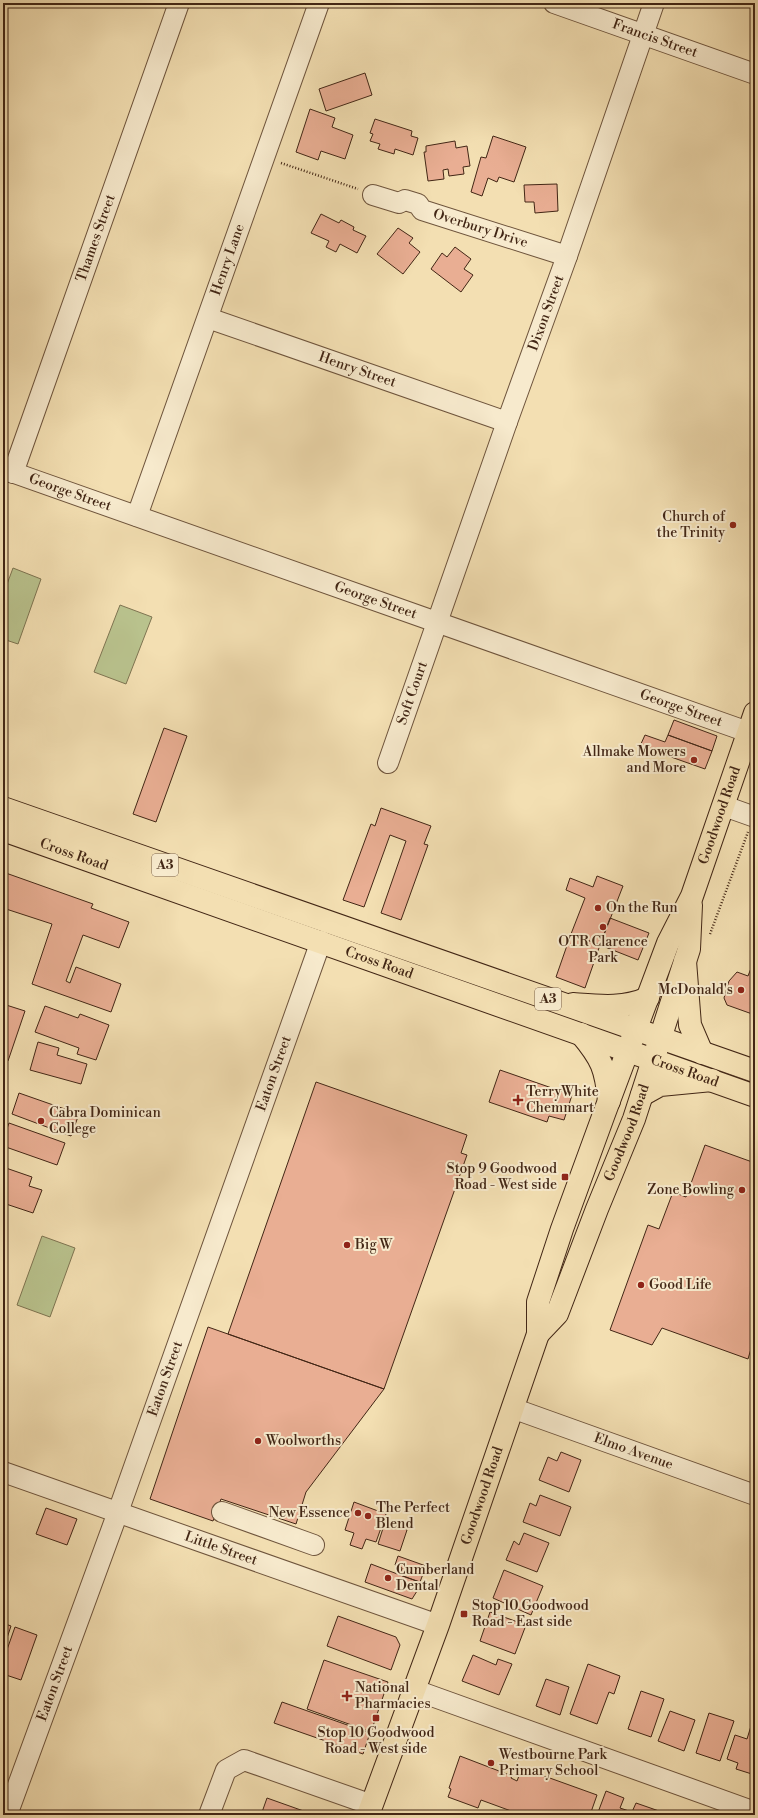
<svg xmlns="http://www.w3.org/2000/svg" width="758" height="1818" font-family="'Libre Bodoni',serif">
	<style>
		.green { fill: #b9c28d; stroke: #7e7451 }
		.building { fill: #e9ae93; stroke: #422615 }
		.lines { fill: none; stroke-linecap: round; stroke-linejoin: round }
		.minor-casing { stroke: #6e543c; stroke-width: 22 }
		.major-casing { stroke: #422615; stroke-width: 24 }
		.highway-casing { stroke: #422615; stroke-width: 24 }
		.path { stroke: #422615; stroke-width: 2.5; stroke-dasharray: 1 2; stroke-linecap: butt }
		.minor { stroke: #f7eacd; stroke-width: 20 }
		.major { stroke: #f3dfb2; stroke-width: 22 }
		.highway { stroke: #f3dfb2; stroke-width: 22 }
		.poi-dot { fill: #8f2418; stroke: #f7eacd; stroke-width: 1.5 }
		.labels { text-anchor: middle; dominant-baseline: central; stroke-width: 4; stroke-linejoin: round; paint-order: stroke }
		.shield { fill: #f7eacd; stroke: #78614c; stroke-width: 1 }
		.shield-label { font-size: 13px; font-weight: bold; fill: #422615 }
		.street-label { font-size: 14px; fill: #422615; stroke: #f7eacd }
		.poi-label { font-size: 14px; fill: #422615; stroke: #f7eacd; text-anchor: start }
	</style>
	<rect width="100%" height="100%" fill="#f3dfb2"/>
	<filter id="stains"><feTurbulence type="fractalNoise" baseFrequency=".005" numOctaves="4"/><feColorMatrix values="0 0 0 0 .2 0 0 0 0 .09 0 0 0 0 .02 0 0 0 .5 -.17"/></filter>
	<radialGradient id="worn" r=".72"><stop offset=".6" stop-color="#630" stop-opacity="0"/><stop offset="1" stop-color="#630" stop-opacity=".3"/></radialGradient>
	<path class="green" d="M13 568 41 579 18 644 3 639V595Z
		M120 605 152 617 126 684 94 672Z
		M42 1236 75 1248 50 1317 17 1305Z"/>
	<path class="building" d="M365 73 372 95 326 111 319 89Z
		M310 109 335 118 332 127 353 135 345 159 321 151 318 160 296 152Z
		M375 119 412 131 411 136 418 138 413 155 395 149 394 154 378 149 380 144 370 141 373 134 370 133Z
		M493 136 526 147 514 182 499 177 497 182 488 178 482 196 471 192 481 157 486 158Z
		M455 141 456 148 467 146 470 166 463 167 464 174 449 176 448 169 443 170 444 179 428 181 424 152H426V146Z
		M557 184 558 211 535 213 534 202H525L524 185Z
		M321 214 339 223 341 220 354 227 353 230 366 236 357 253 340 244 336 252 326 247 329 241 311 233Z
		M398 228 413 238 409 243 420 252 403 274 377 254Z
		M455 247 471 259 464 269 473 275 461 292 431 269 442 253 447 257Z
		M674 720 717 736 712 751 668 735Z
		M164 728 187 736 156 822 133 814Z
		M645 735 665 742 668 735 712 751 705 769 640 746Z
		M381 808 431 826 424 844 428 845 401 920 381 913 406 841 390 835 364 907 343 900 371 824 375 826Z
		M3 872 93 904 91 908 129 922 119 948 83 935 66 981 70 983 76 967 121 984 111 1012 32 984 52 924 3 908Z
		M597 876 623 886 600 945 571 934 585 898 566 890 570 878 593 887Z
		M610 918 649 933 638 960 600 945Z
		M571 934 600 945 585 988 556 977Z
		M755 958V1015L727 1005 724 998 729 981 737 972 748 976Z
		M3 1004 25 1011 8 1061 3 1060Z
		M45 1006 78 1018 80 1014 109 1025 96 1060 77 1054 79 1048 35 1032Z
		M38 1042 59 1048 57 1055 87 1064 81 1084 30 1070Z
		M500 1070 572 1095 564 1120 549 1116 547 1122 489 1102Z
		M316 1082 467 1135 461 1153 467 1155 384 1389 228 1334Z
		M19 1093 79 1114 71 1136 12 1114Z
		M9 1123 65 1143 57 1165 3 1146V1140Z
		M705 1145 755 1163V1335L748 1359 662 1328 652 1345 610 1330 648 1225 659 1229 673 1192 686 1197Z
		M3 1167 32 1177 29 1186 42 1190 33 1213 3 1203Z
		M208 1327 384 1389 306 1492 296 1524 221 1499 213 1521 150 1499Z
		M561 1452 581 1460 569 1492 539 1480 548 1457 557 1461Z
		M540 1495 571 1507 560 1536 523 1522 530 1503 536 1506Z
		M354 1502 386 1514 376 1542 366 1539 362 1549 350 1545 354 1533 345 1530Z
		M46 1508 77 1519 67 1545 36 1534Z
		M385 1522 407 1530 400 1551 378 1544Z
		M524 1533 549 1543 537 1572 506 1560 514 1541 519 1545Z
		M398 1556 426 1566 420 1582 400 1575 402 1568 395 1565Z
		M371 1564 400 1575 422 1583 412 1599 365 1582Z
		M504 1570 543 1586 531 1615 493 1598Z
		M490 1612 526 1625 515 1654 480 1641Z
		M338 1616 396 1637 400 1645 391 1670 327 1646Z
		M3 1623 11 1626 3 1650Z
		M15 1627 37 1635 21 1680 3 1674V1661Z
		M473 1655 496 1665 498 1659 512 1664 499 1695 462 1681Z
		M324 1660 388 1682 371 1732 307 1709Z
		M588 1664 620 1676 614 1694 609 1692 597 1724 570 1714Z
		M546 1679 569 1687 560 1715 536 1706Z
		M641 1691 664 1699 651 1737 628 1729Z
		M282 1702 370 1733 363 1754 274 1723Z
		M670 1711 695 1720 684 1751 658 1741Z
		M709 1713 734 1721 720 1761 696 1753Z
		M3 1725 7 1726 3 1736Z
		M751 1726 755 1727V1775L736 1769 738 1763 727 1759 735 1735 747 1739Z
		M460 1756 512 1776 511 1778 517 1781 522 1768 597 1795 590 1815H522L481 1800 478 1808 448 1797 451 1789 449 1788Z
		M606 1791 624 1798 620 1808 632 1812 636 1803 659 1811 657 1815H597Z
		M267 1798 312 1814V1813L319 1815H261Z"/>
	<g class="lines">
		<g class="minor-casing">
			<g id="minor">
				<path id="s1" d="M554 3 755 74"/>
				<path id="s2" d="M373 195 399 203 405 200 418 204 422 210 567 256"/>
				<path id="s3" d="M208 318 507 422"/>
				<path id="s4" d="M3 469 748 732"/>
				<path id="s5" d="M13 473 179 3"/>
				<path id="s6" d="M137 516 319 3"/>
				<path id="s7" d="M388 763 507 422 567 256 654 3"/>
				<path d="M724 806 755 817"/>
				<path id="s8" d="M512 1408 755 1495"/>
				<path id="s9" d="M3 1472 438 1625"/>
				<path d="M222 1512 314 1545"/>
				<path d="M415 1690 755 1812"/>
				<path id="s10" d="M7 1815 118 1512 321 941"/>
				<path d="M209 1815 226 1770 244 1760 372 1805"/>
			</g>
		</g>
		<g class="major-casing">
			<g id="major">
				<path d="M573 1004C599 1006 624 1009 648 998"/>
				<path d="M642 1095 660 1085 712 1080"/>
				<path id="s11" d="M538 1334 557 1314 597 1209 634 1119 689 949 691 905"/>
				<path id="s12" d="M368 1815 438 1625 538 1334V1302L562 1229 604 1114 668 943 692 896 755 713"/>
			</g>
		</g>
		<g class="highway-casing">
			<g id="highway">
				<path d="M3 808 755 1071"/>
				<path id="s13" d="M3 830C254 918 504 1008 755 1096"/>
				<path d="M685 961 690 1025 702 1053"/>
				<path d="M581 1034C602 1059 606 1069 609 1101"/>
			</g>
		</g>
		<path class="path" d="M281 163 358 189
			M710 934 748 832"/>
		<use href="#minor" class="minor"/>
		<use href="#major" class="major"/>
		<use href="#highway" class="highway"/>
	</g>
	<g class="poi-dot">
		<circle cx="733" cy="525" r="4"/>
		<circle cx="694" cy="760" r="4"/>
		<circle cx="598" cy="908" r="4"/>
		<circle cx="603" cy="927" r="4"/>
		<circle cx="741" cy="990" r="4"/>
		<path d="M516 1094h4v4h4v4h-4v4h-4v-4h-4v-4h4z"/>
		<circle cx="41" cy="1121" r="4"/>
		<rect x="561" y="1173" width="8" height="8" rx="2"/>
		<circle cx="742" cy="1190" r="4"/>
		<circle cx="347" cy="1245" r="4"/>
		<circle cx="641" cy="1285" r="4"/>
		<circle cx="258" cy="1441" r="4"/>
		<circle cx="358" cy="1513" r="4"/>
		<circle cx="368" cy="1516" r="4"/>
		<circle cx="388" cy="1578" r="4"/>
		<rect x="460" y="1610" width="8" height="8" rx="2"/>
		<path d="M345 1690h4v4h4v4h-4v4h-4v-4h-4v-4h4z"/>
		<rect x="372" y="1714" width="8" height="8" rx="2"/>
		<circle cx="491" cy="1763" r="4"/>
	</g>
	<g class="labels">
		<g class="shield">
			<rect x="152" y="854" width="26" height="22" rx="3"/>
			<rect x="535" y="988" width="26" height="22" rx="3"/>
		</g>
		<g class="shield-label">
			<text x="165" y="865">A3</text>
			<text x="548" y="999">A3</text>
		</g>
		<g class="street-label">
			<text stroke="none"><textPath href="#s1" startOffset="107">Francis Street</textPath></text>
			<text stroke="none"><textPath href="#s2" startOffset="116">Overbury Drive</textPath></text>
			<text stroke="none"><textPath href="#s5" startOffset="249">Thames Street</textPath></text>
			<text stroke="none"><textPath href="#s6" startOffset="272">Henry Lane</textPath></text>
			<text stroke="none"><textPath href="#s7" startOffset="477">Dixon Street</textPath></text>
			<text stroke="none"><textPath href="#s3" startOffset="158">Henry Street</textPath></text>
			<text stroke="none"><textPath href="#s4" startOffset="71">George Street</textPath></text>
			<text stroke="none"><textPath href="#s4" startOffset="395">George Street</textPath></text>
			<text stroke="none"><textPath href="#s7" startOffset="74">Soft Court</textPath></text>
			<text stroke="none"><textPath href="#s4" startOffset="719">George Street</textPath></text>
			<text stroke="none"><textPath href="#s12" startOffset="1062">Goodwood Road</textPath></text>
			<text stroke="none"><textPath href="#s13" startOffset="75">Cross Road</textPath></text>
			<text stroke="none"><textPath href="#s13" startOffset="399">Cross Road</textPath></text>
			<text stroke="none"><textPath href="#s13" startOffset="723">Cross Road</textPath></text>
			<text stroke="none"><textPath href="#s10" startOffset="788">Eaton Street</textPath></text>
			<text stroke="none"><textPath href="#s11" startOffset="222">Goodwood Road</textPath></text>
			<text stroke="none"><textPath href="#s10" startOffset="464">Eaton Street</textPath></text>
			<text stroke="none"><textPath href="#s8" startOffset="129">Elmo Avenue</textPath></text>
			<text stroke="none"><textPath href="#s12" startOffset="339">Goodwood Road</textPath></text>
			<text stroke="none"><textPath href="#s9" startOffset="231">Little Street</textPath></text>
			<text stroke="none"><textPath href="#s10" startOffset="140">Eaton Street</textPath></text>
		</g>
		<g class="poi-label">
			<text x="725" y="517" text-anchor="end">Church of<tspan x="725" dy="16">the Trinity</tspan></text>
			<text x="686" y="752" text-anchor="end">Allmake Mowers<tspan x="686" dy="16">and More</tspan></text>
			<text x="606" y="908">On the Run</text>
			<text x="603" y="942" text-anchor="middle">OTR Clarence<tspan x="603" dy="16">Park</tspan></text>
			<text x="733" y="990" text-anchor="end">McDonald's</text>
			<text x="526" y="1092">TerryWhite<tspan x="526" dy="16">Chemmart</tspan></text>
			<text x="49" y="1113">Cabra Dominican<tspan x="49" dy="16">College</tspan></text>
			<text x="557" y="1169" text-anchor="end">Stop 9 Goodwood<tspan x="557" dy="16">Road - West side</tspan></text>
			<text x="734" y="1190" text-anchor="end">Zone Bowling</text>
			<text x="355" y="1245">Big W</text>
			<text x="649" y="1285">Good Life</text>
			<text x="266" y="1441">Woolworths</text>
			<text x="376" y="1508">The Perfect<tspan x="376" dy="16">Blend</tspan></text>
			<text x="350" y="1513" text-anchor="end">New Essence</text>
			<text x="396" y="1570">Cumberland<tspan x="396" dy="16">Dental</tspan></text>
			<text x="472" y="1606">Stop 10 Goodwood<tspan x="472" dy="16">Road - East side</tspan></text>
			<text x="355" y="1688">National<tspan x="355" dy="16">Pharmacies</tspan></text>
			<text x="376" y="1733" text-anchor="middle">Stop 10 Goodwood<tspan x="376" dy="16">Road - West side</tspan></text>
			<text x="499" y="1755">Westbourne Park<tspan x="499" dy="16">Primary School</tspan></text>
		</g>
	</g>
	<rect width="758" height="1818" fill="none" stroke="#f3dfb2" stroke-width="16"/>
	<rect x="4" y="4" width="750" height="1810" fill="none" stroke="#422615" stroke-width="2"/>
	<rect x="8" y="8" width="742" height="1802" fill="none" stroke="#422615"/>
	<rect width="100%" height="100%" filter="url(#stains)"/>
	<rect width="100%" height="100%" fill="url(#worn)"/>
</svg>
